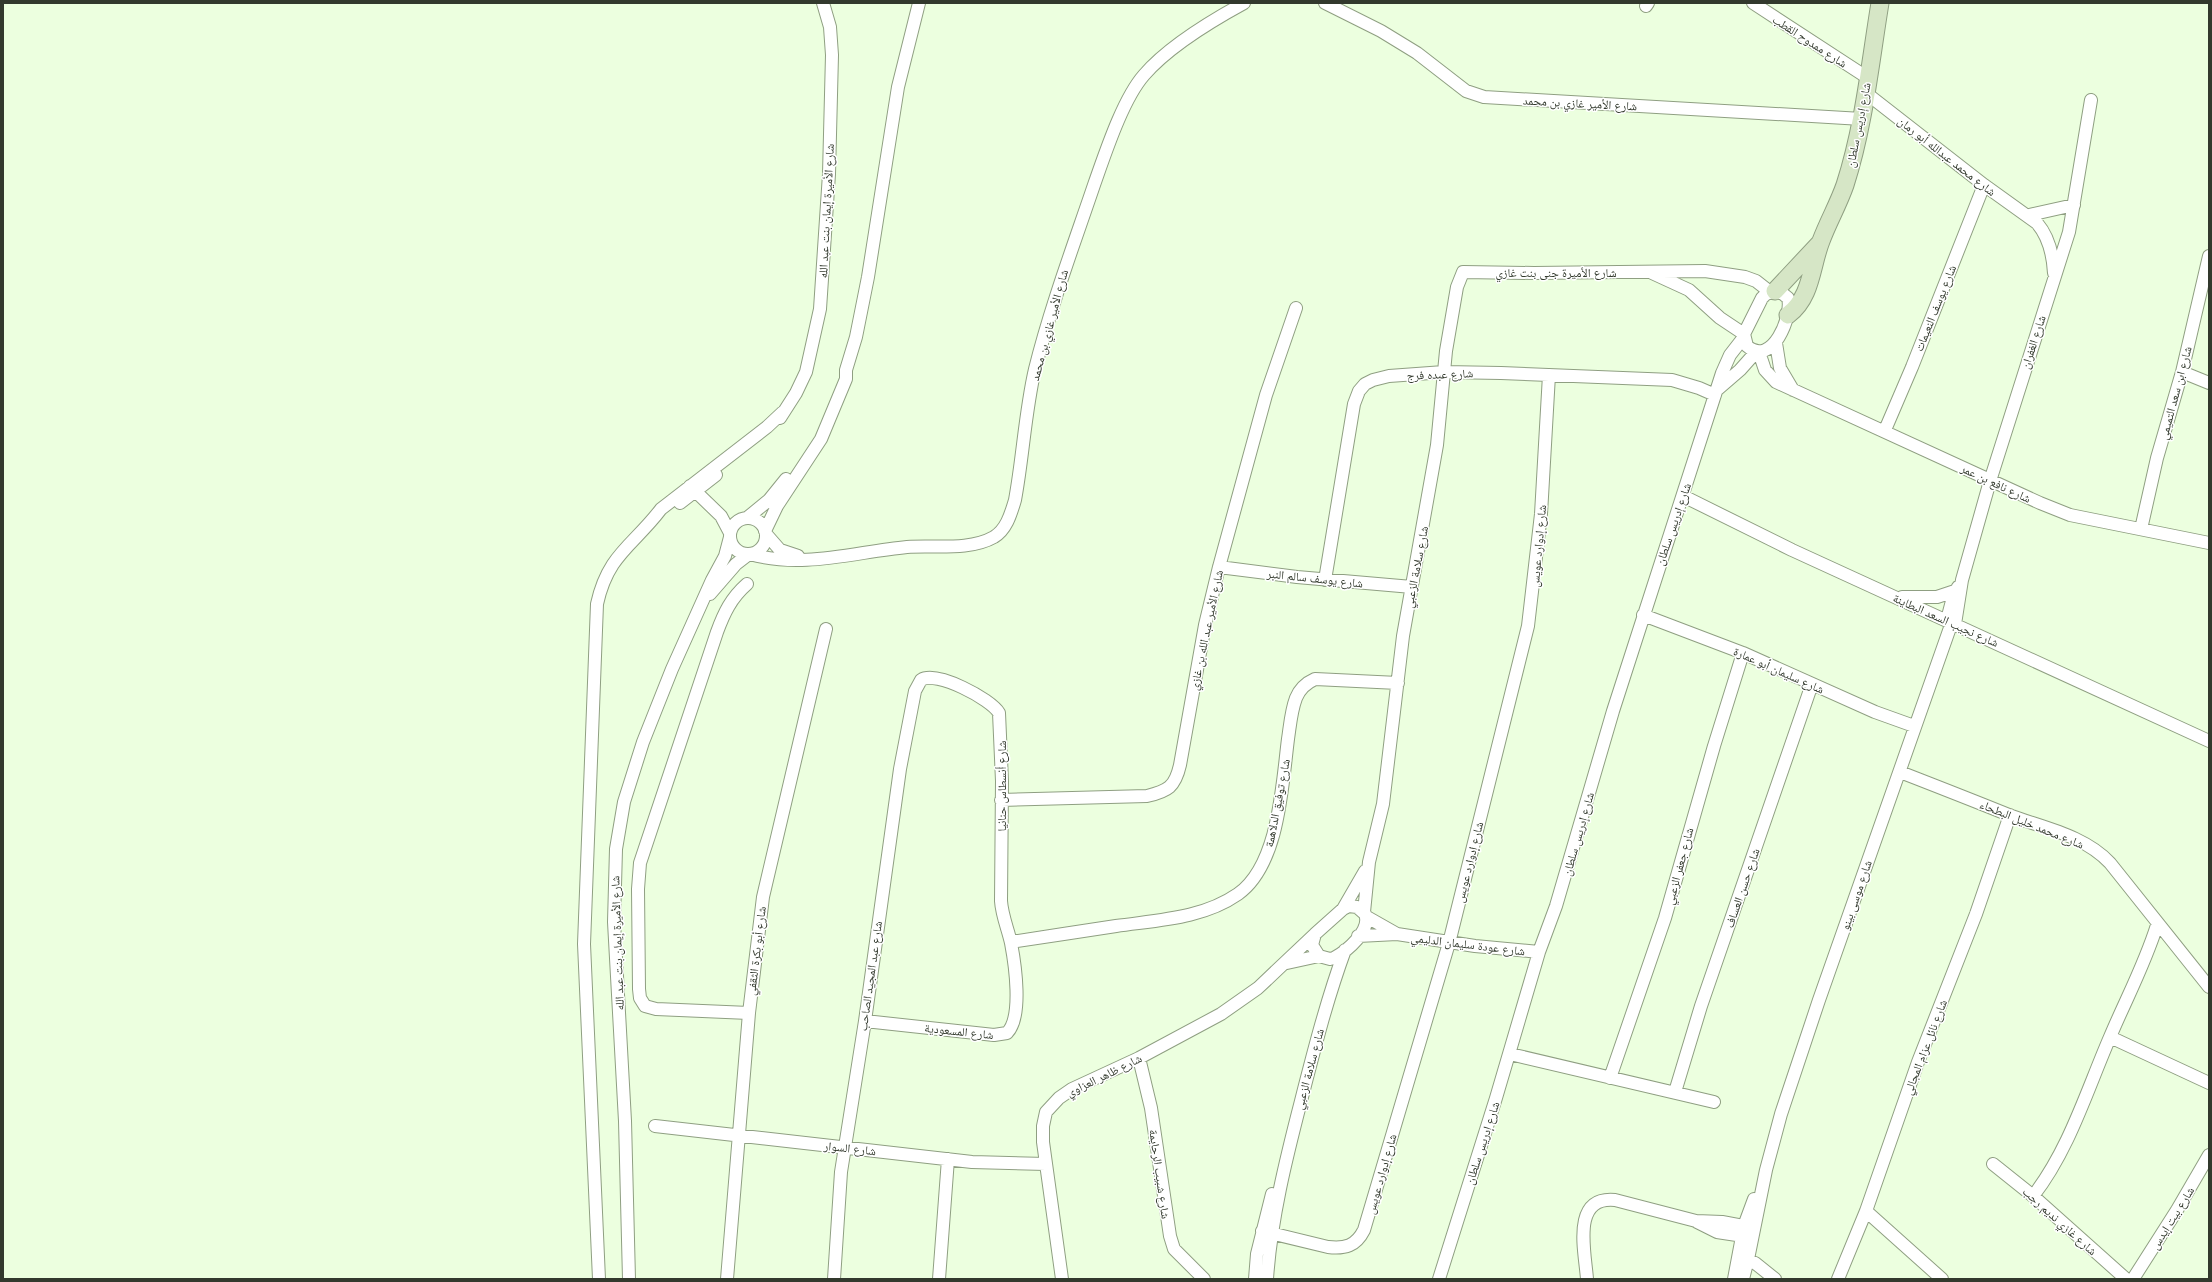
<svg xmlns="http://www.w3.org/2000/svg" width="2212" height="1282" font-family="Mulish,'Noto Naskh Arabic',sans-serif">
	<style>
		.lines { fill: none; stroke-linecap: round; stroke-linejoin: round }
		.street-casing { stroke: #8f9f82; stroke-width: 14 }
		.secondary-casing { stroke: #8f9f82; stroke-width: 19 }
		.street { stroke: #fff; stroke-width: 12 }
		.secondary { stroke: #d6e6c6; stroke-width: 17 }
		.labels { text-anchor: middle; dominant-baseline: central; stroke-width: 3; stroke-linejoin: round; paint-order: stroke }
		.street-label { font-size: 12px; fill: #32392d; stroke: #fff }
	</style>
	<rect width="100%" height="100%" fill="#ecffdf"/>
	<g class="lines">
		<g class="street-casing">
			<path id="street" d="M1325 3 1381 31 1417 53 1466 91 1484 97 1862 119
				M1753 3 1868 78
				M1646 6 1648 3
				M1866 93 1984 185 2037 223C2049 237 2053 255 2054 273
				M2029 215 2074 205
				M1652 273 1689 290 1720 318 1744 334
				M1775 291 1783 294 1788 298C1793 316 1772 368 1747 346L1744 334 1762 298 1766 294Z
				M1776 343 1780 368 1793 390
				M1759 352 1765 370 1776 382 2040 503 2070 515 2209 543
				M2182 372 2209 383
				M1718 389 1740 370 1756 352
				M780 418 796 393 806 372 820 309 829 174 832 55 830 27 823 3
				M1885 430 1912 367 1984 185
				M690 486 721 516 730 533
				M1683 496 1792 550 2209 741
				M680 503 716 475
				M747 518 769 500 786 479
				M730 536a18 18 0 1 1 36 0a18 18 0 1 1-36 0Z
				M2141 529 2157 458 2182 372 2209 256
				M765 531 777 506 821 439 846 379V370L856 337 868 277 898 87 919 3
				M766 534 780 550 798 556
				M750 554C803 569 854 552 907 547 935 545 969 551 994 537 1007 529 1011 513 1015 500 1023 457 1025 412 1035 369 1051 305 1074 244 1095 182 1106 151 1123 99 1144 75 1168 47 1211 21 1244 3
				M1219 567 1297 577 1412 587
				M1325 580 1354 404 1359 391 1365 384 1373 380 1389 376 1444 372 1501 373 1672 380 1699 388 1715 395
				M747 584C731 598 724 613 717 632L640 863 638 889 639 989 640 998 645 1006 656 1009 749 1013
				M710 594 736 564 749 554
				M1902 597H1937L1955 591
				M1643 615 1743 653 1875 712 1914 726
				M1947 620 1953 597 1958 587
				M1955 624 1962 580 1990 481 2069 232 2091 100
				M1900 772C1936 786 1972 800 2009 815 2043 828 2084 835 2110 863L2209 987
				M1001 800 1147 796C1168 791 1175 787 1180 765L1205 625 1219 567 1266 395 1296 308
				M1349 906 1357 907 1365 914C1372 930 1347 951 1334 958L1330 959 1319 956 1312 945 1315 934 1343 909Z
				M1343 909 1365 871
				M1364 912 1369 862 1383 804 1403 636 1437 445 1446 351 1457 287 1463 272 1534 273 1705 271 1745 277 1756 281 1770 292
				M1367 917 1397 934
				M1358 936 1397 934 1475 946 1539 952
				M1011 942C1046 937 1081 931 1116 926 1157 920 1202 919 1238 894 1279 865 1282 786 1288 739 1290 726 1291 711 1296 698 1300 688 1306 683 1315 679L1398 683
				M1287 963 1319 956
				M2110 1037 2209 1083
				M1510 1054 1714 1102
				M1139 1058 1151 1108 1170 1236 1174 1249 1204 1279
				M1610 1078 1665 918 1714 746 1743 653
				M1675 1092 1701 1006 1812 684
				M655 1126 972 1162 1046 1164
				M1993 1164 2033 1196 2126 1279
				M2033 1196C2069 1150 2087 1090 2110 1037 2126 999 2145 964 2157 925
				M1866 1211 1942 1279
				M1697 1222 1717 1232 1750 1237
				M1262 1231 1328 1247C1345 1249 1356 1246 1364 1230L1449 943 1528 626 1541 514 1549 375
				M1741 1258 1755 1263 1775 1279
				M599 1279 584 944 597 604C608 554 633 546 661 509L767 427 783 412
				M629 1279 625 1121 614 922 616 849 624 802 643 742 672 669 712 580 725 556 730 537
				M727 1279 749 1013 763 897 826 629
				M834 1279 841 1172 865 1021 900 769 915 691 921 680C936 670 991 699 999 713L1002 781 1001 901C1002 916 1008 929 1011 943 1015 964 1023 1017 1007 1033L994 1035 865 1021
				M939 1279 948 1159
				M1062 1279 1043 1142V1126L1046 1112 1059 1098 1072 1089 1139 1058 1221 1014 1258 988 1315 934
				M1255 1279 1257 1254 1272 1194
				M1267 1279C1271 1219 1286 1159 1301 1101 1314 1050 1327 999 1345 950
				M1439 1279 1496 1098 1539 952 1556 906 1613 711 1722 373 1730 355 1744 337
				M1587 1279C1585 1251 1571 1196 1615 1200L1696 1221 1722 1222 1754 1228
				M1734 1279 1744 1226 1754 1199
				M1743 1279 1748 1259 1766 1170 1781 1114 1819 1000 1952 622
				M1838 1279 1866 1211 1918 1062 1976 914 2010 815
				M2133 1279 2177 1210 2209 1155"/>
		</g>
		<g class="secondary-casing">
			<path id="secondary" d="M1775 291 1819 244
				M1788 315C1812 297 1811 266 1821 241 1828 222 1838 205 1845 185 1864 126 1870 64 1880 3"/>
		</g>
		<use href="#street" class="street"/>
		<use href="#secondary" class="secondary"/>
	</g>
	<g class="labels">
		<g class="street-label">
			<text transform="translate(1810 41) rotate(33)">شارع ممدوح القطب</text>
			<text transform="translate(1580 103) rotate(3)">شارع الأمير غازي بن محمد</text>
			<text transform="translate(1858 125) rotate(-79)">شارع إدريس سلطان</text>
			<text transform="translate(1947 156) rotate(38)">شارع محمد عبدالله أبو رمان</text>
			<text transform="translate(826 211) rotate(-87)">شارع الأميرة إيمان بنت عبد الله</text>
			<text x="1556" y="272">شارع الأميرة جنى بنت غازي</text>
			<text transform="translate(1935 308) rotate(-68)">شارع يوسف النعيمات</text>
			<text transform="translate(1049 325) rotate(-75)">شارع الأمير غازي بن محمد</text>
			<text transform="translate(2033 342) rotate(-72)">شارع الغفران</text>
			<text transform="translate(1440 374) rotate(-2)">شارع عبده فرج</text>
			<text transform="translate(2175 393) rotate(-75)">شارع ابن سعد التميمي</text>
			<text transform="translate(1996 483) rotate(25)">شارع نافع بن عمر</text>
			<text transform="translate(1673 524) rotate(-71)">شارع إدريس سلطان</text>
			<text transform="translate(1538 546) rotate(-85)">شارع إدوارد عويس</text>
			<text transform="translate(1416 567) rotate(-79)">شارع سلامة الزعبي</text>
			<text transform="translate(1315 578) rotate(6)">شارع يوسف سالم النبر</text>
			<text transform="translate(1946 620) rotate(24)">شارع نجيب السعد البطاينة</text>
			<text transform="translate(1206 630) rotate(-78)">شارع الأمير عبد الله بن غازي</text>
			<text transform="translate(1779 670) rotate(24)">شارع سليمان أبو عمارة</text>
			<text transform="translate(1001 786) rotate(-90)">شارع أنسطاس حنانيا</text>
			<text transform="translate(1277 803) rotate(-79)">شارع توفيق الدلاهمة</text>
			<text transform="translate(2032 824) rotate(22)">شارع محمد خليل البطحاء</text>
			<text transform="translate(1578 834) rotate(-74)">شارع إدريس سلطان</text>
			<text transform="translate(1469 862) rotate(-76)">شارع إدوارد عويس</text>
			<text transform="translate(1679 866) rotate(-75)">شارع جعفر الزعبي</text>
			<text transform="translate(1742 888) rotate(-71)">شارع حسن العساف</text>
			<text transform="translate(1856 895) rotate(-71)">شارع موسى بينو</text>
			<text transform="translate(617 943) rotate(-92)">شارع الأميرة إيمان بنت عبد الله</text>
			<text transform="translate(1468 944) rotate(7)">شارع عودة سليمان الدليمي</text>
			<text transform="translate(756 951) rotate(-83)">شارع أبو بكرة الثقفي</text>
			<text transform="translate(870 976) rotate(-82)">شارع عبد المجيد الصاحب</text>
			<text transform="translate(959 1031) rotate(6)">شارع المسعودية</text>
			<text transform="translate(1925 1047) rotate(-69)">شارع نائل عزام المجالي</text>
			<text transform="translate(1309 1069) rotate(-75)">شارع سلامة الزعبي</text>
			<text transform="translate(1104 1075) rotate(-26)">شارع ظاهر العزاوي</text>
			<text transform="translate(1482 1143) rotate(-72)">شارع إدريس سلطان</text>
			<text transform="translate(850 1148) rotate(6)">شارع السوار</text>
			<text transform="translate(1160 1174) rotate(82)">شارع شبيب الرحايمة</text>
			<text transform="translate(1381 1174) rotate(-74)">شارع إدوارد عويس</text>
			<text transform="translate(2172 1218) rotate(-58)">شارع بيت إيدس</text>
			<text transform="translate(2060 1221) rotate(42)">شارع غازي نديم رجب</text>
		</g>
	</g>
	<rect width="2212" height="1282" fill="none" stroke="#32392d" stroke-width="8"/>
</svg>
